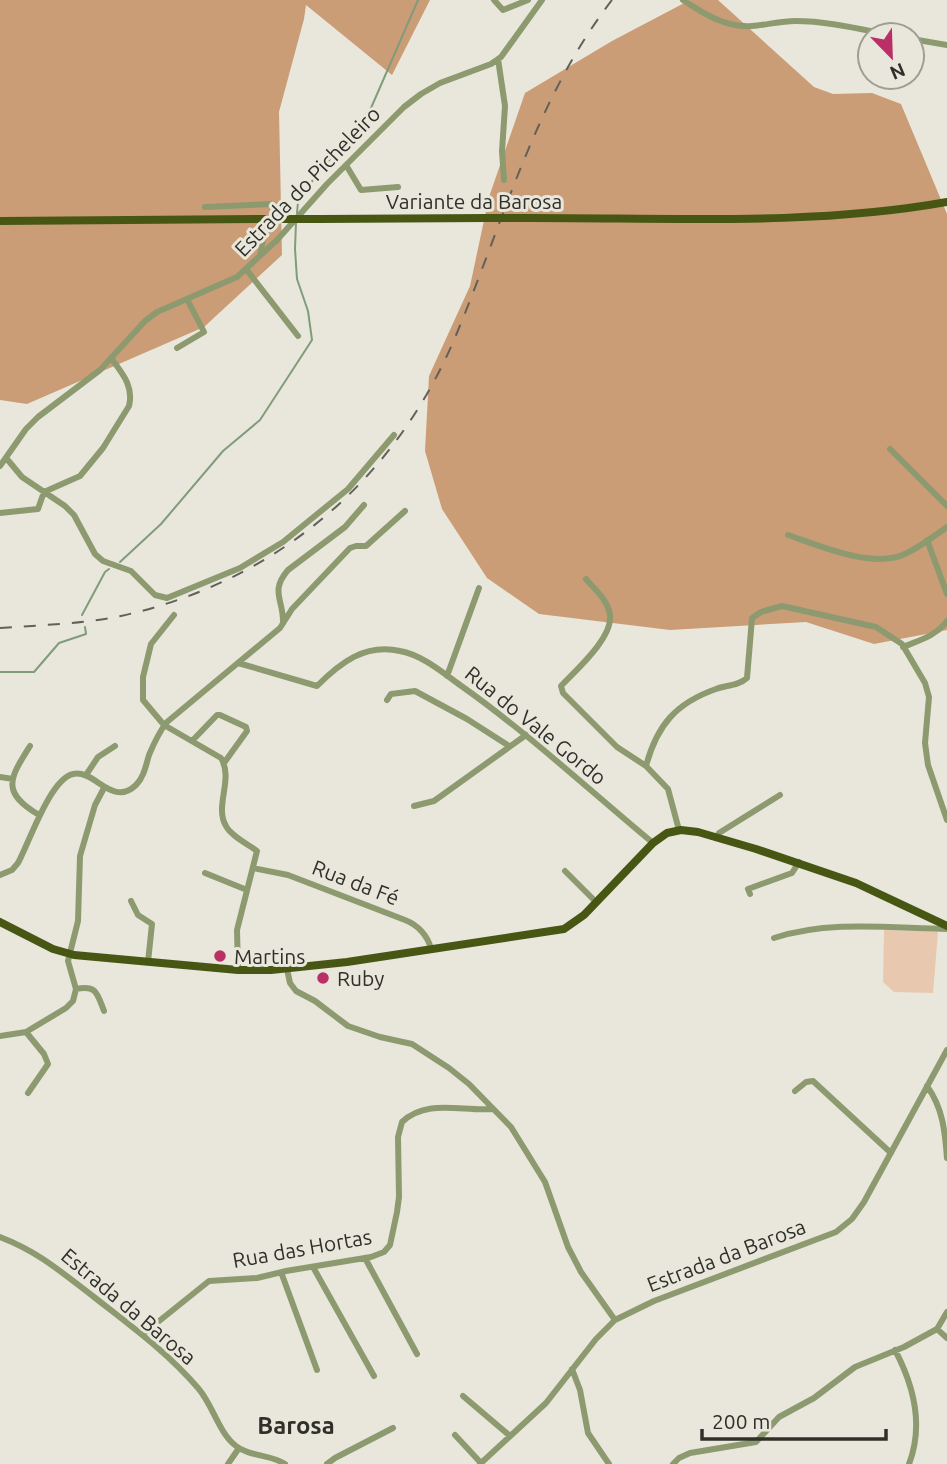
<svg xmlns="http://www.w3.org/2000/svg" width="947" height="1464" font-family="Ubuntu,sans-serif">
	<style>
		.green { fill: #e8c9af }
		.forest { fill: #cb9d76 }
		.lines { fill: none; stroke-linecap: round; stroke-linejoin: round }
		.stream { stroke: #809c7b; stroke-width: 2 }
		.minor { stroke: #8d9a70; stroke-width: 6 }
		.major { stroke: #475713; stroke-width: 8 }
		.rail { stroke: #61605a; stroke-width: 2; stroke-dasharray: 12 12; stroke-linecap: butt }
		.major-bridge { stroke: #475713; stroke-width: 8 }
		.poi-dot { fill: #ba2f66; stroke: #e9e7db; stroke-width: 2.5 }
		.labels { text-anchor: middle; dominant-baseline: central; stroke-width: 6; stroke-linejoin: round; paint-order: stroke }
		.street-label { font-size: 21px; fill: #30302b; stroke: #e9e7db }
		.poi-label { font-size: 21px; fill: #30302b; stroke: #e9e7db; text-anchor: start }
		.quarter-label { font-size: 24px; font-weight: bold; fill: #30302b; stroke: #e9e7db }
	</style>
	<rect width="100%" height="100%" fill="#e9e7db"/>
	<path class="green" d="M884 930 938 932 933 993 894 992 883 982Z"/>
	<path class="forest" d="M0 0H430L392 75 306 5 304 19 279 112 282 255 204 327 27 404 0 400Z
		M690 0H718L814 87 833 94 872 93 901 104 947 214V630L874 644 806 622 670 630 539 614 487 578 442 509 425 451 429 376 470 286 489 197 525 93 612 41Z"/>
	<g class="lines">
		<path class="stream" d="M297 213 298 202 305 190 371 108 418 0
			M120 562 161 524 223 451 260 420 312 340 308 311 297 279 295 249 296 222
			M82 615 105 572 109 569
			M0 672H34L59 643 86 634 85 627"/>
		<path class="minor" d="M494 0 503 10 528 0
			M683 0C704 14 726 28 752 26 766 25 781 21 795 21 827 21 860 29 891 35
			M912 39 947 45
			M498 59 505 106 502 151 504 180
			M346 165 361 190 398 187
			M205 207 273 204 279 209 273 228 264 233 260 256
			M246 269 298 336
			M177 348 204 332 187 299
			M890 449 947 506
			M7 459 22 477 65 506 74 515 95 554 103 561 131 571 155 595 167 598 240 568 283 542 348 489 394 435
			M0 466 26 429 38 417 100 370 145 321 157 312 237 277 277 240 327 184 404 107 421 94 440 83 491 64 501 57 542 0
			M0 513 38 509 44 492 80 476 103 448 129 406C134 386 122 373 111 358
			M788 535C820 546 873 569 905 554 920 547 934 536 947 527
			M927 540 947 594
			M586 579C595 590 608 600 610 615 613 638 575 671 561 686L563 693 617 747 646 766 668 789 679 830
			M174 615 151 644 143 677V700L164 725 221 758C234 779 214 806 226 826 231 836 248 844 257 851L237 930 238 970
			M283 621C283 599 270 591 288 570L345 527 364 505
			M903 647C920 640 936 636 947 621
			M238 663 317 686C340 663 365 643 400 651 422 655 442 672 460 685 528 733 589 790 653 843
			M447 676 479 588
			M387 700 391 694 415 691 467 719 509 746
			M192 741 217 715H220L246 727 247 731 224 763
			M30 746C10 778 0 792 39 815
			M646 766C657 725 676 703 716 689 727 685 738 686 747 678L752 618 761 612 782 606 876 627 902 644 925 683 929 697 925 743 928 765 947 820
			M86 775 98 757 115 746
			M0 777 13 779
			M414 806 434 801 526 735
			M717 838 719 833 780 795
			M253 868 288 875 405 920C418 925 428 936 431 949
			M565 871 596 902
			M205 873 247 890
			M0 875 12 870 18 863C29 843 50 779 73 774 95 769 112 808 136 785 144 777 146 765 149 755 154 743 159 732 167 722L280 628 292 609 350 548 356 546H366L405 511
			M750 894 748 889 792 873 799 862
			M131 901 138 915 152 924 148 962
			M774 938C830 920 889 928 947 929
			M287 969 290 983 296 991 315 1001 348 1026 380 1037 412 1044 449 1068 469 1084 511 1127 545 1182 568 1247 581 1272 615 1320
			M76 989C97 985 97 993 104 1011
			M26 1032 44 1054 48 1064 28 1093
			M0 1036 26 1032 66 1008 73 1001 76 989 68 961 78 921 80 856 95 805 104 788
			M927 1086C943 1108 945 1132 947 1158
			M795 1091 806 1082 813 1081 891 1153
			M0 1237C39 1252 61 1272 94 1297 131 1326 167 1352 198 1388 213 1405 218 1432 236 1446 250 1457 270 1454 285 1464
			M365 1258 417 1354
			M313 1267 374 1376
			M281 1272 317 1370
			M937 1329 947 1338
			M143 1334 209 1281 257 1278 286 1271 371 1257 384 1252 390 1245 397 1212 399 1197 398 1137 402 1122C427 1098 463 1112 493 1109
			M895 1350C914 1386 924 1425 909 1464
			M572 1369 580 1390 588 1433 609 1464
			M463 1396 510 1436
			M455 1435 481 1463
			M228 1464 239 1448
			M327 1464 335 1458 393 1428
			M480 1464 546 1403 596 1339 615 1320 654 1301 836 1232 852 1219 864 1202 947 1050
			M673 1464 679 1458 690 1453 756 1442 779 1417 814 1398 855 1367 904 1347 937 1329 947 1312"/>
		<path class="major" d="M515 218C657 217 808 227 947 202
			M319 219 487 218
			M0 221 262 219
			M0 922 53 949 74 955 238 970H271L347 962 564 929 584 915 653 843 667 833 681 830 698 832 756 849 856 883 947 926"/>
		<path class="rail" d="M0 628C40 625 82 624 121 616 274 582 392 484 454 340 503 224 534 101 612 0"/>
		<path class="major-bridge" d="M487 218H515
			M262 219H319"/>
	</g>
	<g class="poi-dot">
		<circle cx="220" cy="956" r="7"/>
		<circle cx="323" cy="978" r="7"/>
	</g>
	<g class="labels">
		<g class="street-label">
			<text transform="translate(307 181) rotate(-46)">Estrada do Picheleiro</text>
			<text x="474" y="201">Variante da Barosa</text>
			<text transform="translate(536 725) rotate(39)">Rua do Vale Gordo</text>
			<text transform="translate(356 882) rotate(21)">Rua da Fé</text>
			<text transform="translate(302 1248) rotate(-10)">Rua das Hortas</text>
			<text transform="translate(726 1255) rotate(-21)">Estrada da Barosa</text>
			<text transform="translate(129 1306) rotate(40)">Estrada da Barosa</text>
		</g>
		<g class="poi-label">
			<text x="234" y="956">Martins</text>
			<text x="337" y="978">Ruby</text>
		</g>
		<g class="quarter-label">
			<text x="296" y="1425">Barosa</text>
		</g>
	</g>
	<g transform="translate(891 56) rotate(157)"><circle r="33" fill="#e9e7db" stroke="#9f9e95" stroke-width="2"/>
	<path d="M0-5L12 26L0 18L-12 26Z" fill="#ba2f66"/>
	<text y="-10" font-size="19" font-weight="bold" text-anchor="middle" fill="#30302b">N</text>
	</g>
	<path d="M702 1429v10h184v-10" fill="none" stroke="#30302b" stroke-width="3.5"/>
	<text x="712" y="1429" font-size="21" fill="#30302b" stroke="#e9e7db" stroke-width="5" paint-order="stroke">200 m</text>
</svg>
